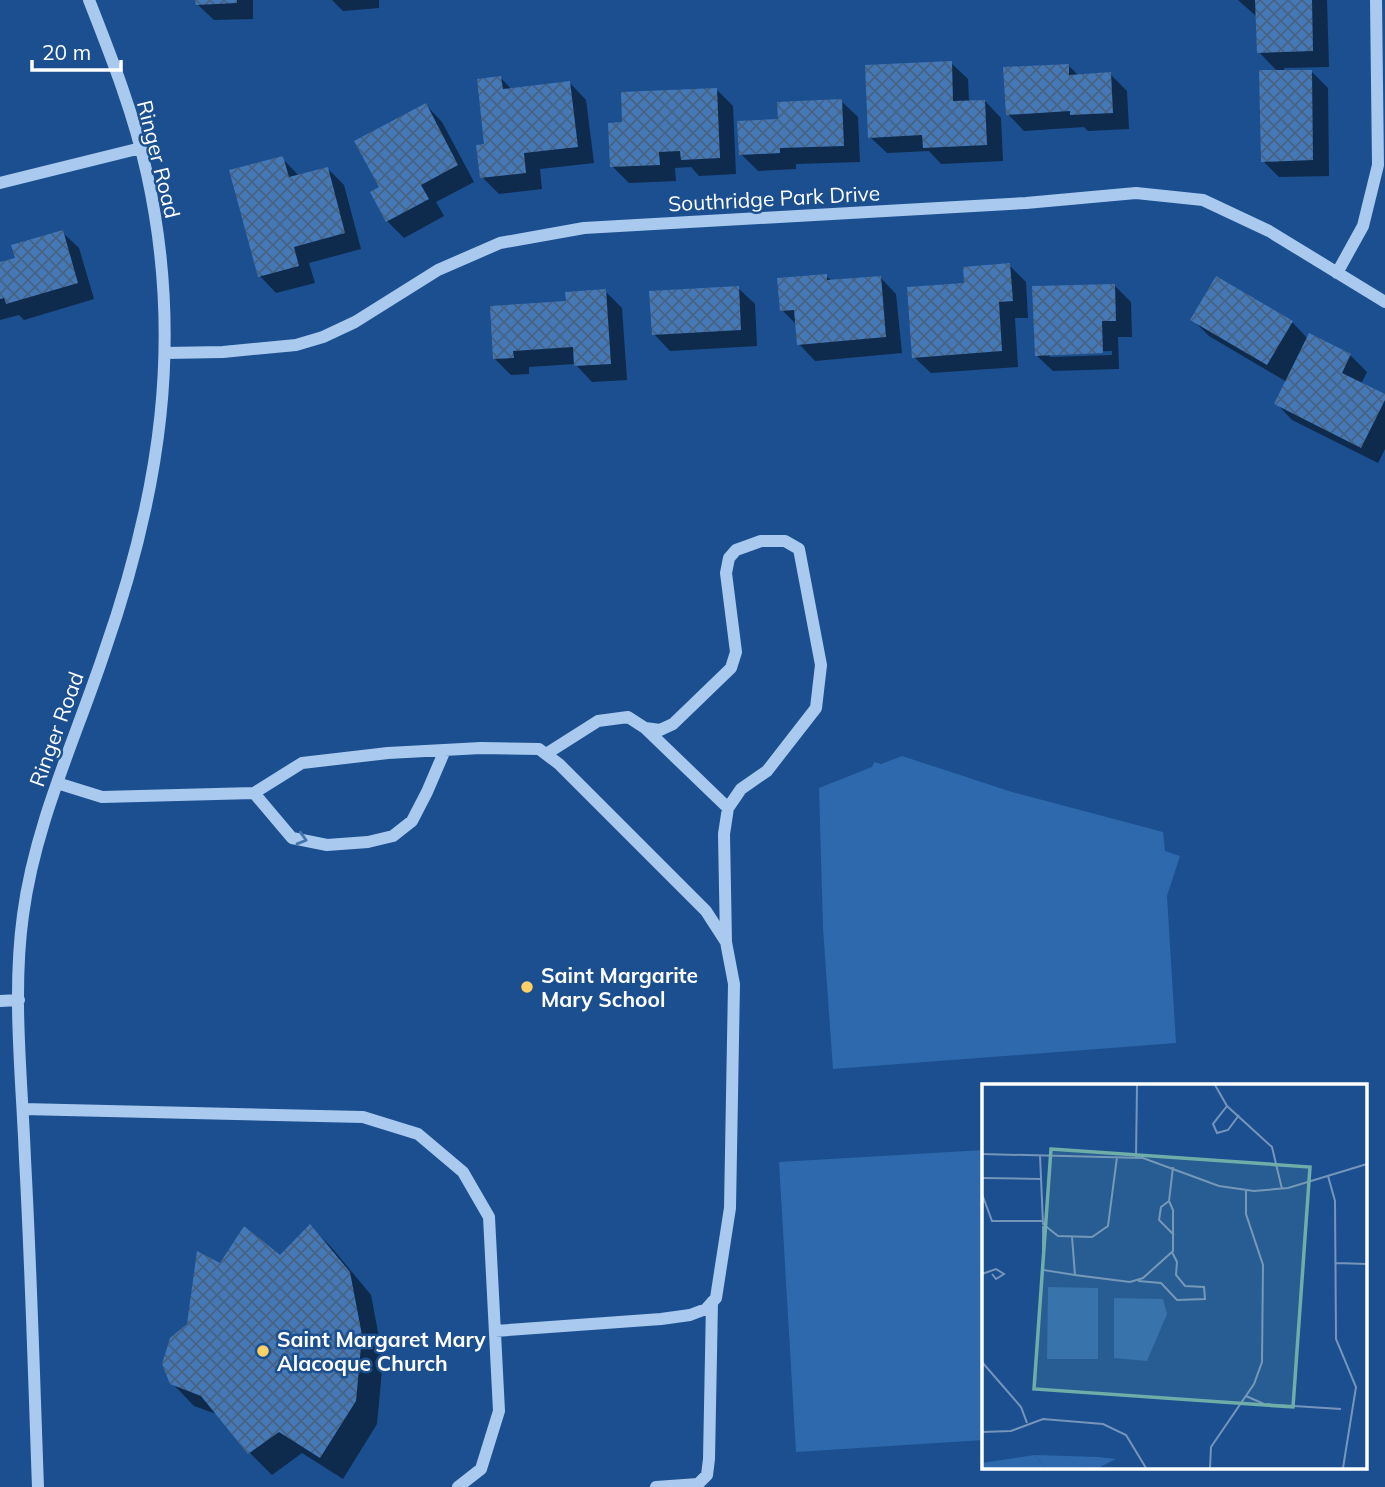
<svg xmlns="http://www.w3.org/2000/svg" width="1385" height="1487" font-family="Mulish,sans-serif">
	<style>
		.pitch { fill: #2e69ad }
		.shadow { fill: #0007; fill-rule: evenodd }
		.building { fill: url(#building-cross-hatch) }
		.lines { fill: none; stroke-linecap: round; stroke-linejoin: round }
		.minor { stroke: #a9c9ee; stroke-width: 12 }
		.oneway { stroke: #4674ac }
		.poi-dot { fill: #ffd166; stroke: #1b4f8f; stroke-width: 2.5 }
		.labels { text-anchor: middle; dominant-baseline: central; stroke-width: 5; stroke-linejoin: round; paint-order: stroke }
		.street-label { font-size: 21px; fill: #fff; stroke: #1b4f8f }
		.poi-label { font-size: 21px; font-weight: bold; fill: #fff; stroke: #1b4f8f; text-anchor: start }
		.inset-road { fill: none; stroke: #7695bc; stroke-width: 2 }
		.view { fill: #6fada8; fill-opacity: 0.15; stroke: #6fada8; stroke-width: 3.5 }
		.inset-edge { fill: none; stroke: #fff; stroke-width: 3.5 }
	</style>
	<defs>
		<pattern id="building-cross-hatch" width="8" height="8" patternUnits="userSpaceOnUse" patternTransform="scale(1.75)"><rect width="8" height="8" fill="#4478b7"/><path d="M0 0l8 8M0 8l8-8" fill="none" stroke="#486282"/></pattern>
	</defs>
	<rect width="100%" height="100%" fill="#1b4f8f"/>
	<path class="pitch" d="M902 756 1012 792 1163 832 1165 851 1180 856 1167 896 1176 1043 833 1069 823 928 819 788 872 767 874 762 881 764Z
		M984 1150V1440L796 1452 779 1162Z"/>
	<path class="shadow" d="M197 0H253V19L214 20 197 4Z
		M332 0H379V8L343 11Z
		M1238 0H1327L1329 67 1284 68 1285 72 1311 71 1328 88 1329 176 1279 177 1263 161 1278 72 1259 52 1257 17Z
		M951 63 968 79 969 102 985 101 1001 118 1003 161 941 164 929 151 887 153 870 137Z
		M1068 65 1079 76 1110 74 1127 91 1129 129 1088 131 1084 127 1024 131 1008 114Z
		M501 78 512 90 570 83 586 100 594 163 540 169 542 189 499 194 482 177Z
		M716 89 733 106 736 174 699 176 691 167 675 168 676 181 629 183 612 166Z
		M841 101 858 117 860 162 796 164V169L758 171 741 154 779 121Z
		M426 105 442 122 474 182 436 202 444 216 404 238 387 221 381 188Z
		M282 158 299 176 327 168 344 185 361 249 309 263 315 283 276 293 260 276Z
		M62 232 79 248 94 299 24 320 19 315 0 320V264L17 259Z
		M1009 265 1026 282 1028 318H1015L1018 367 931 373 914 357 966 285Z
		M826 276 832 281 880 277 896 294 902 353 815 361 799 344 797 325 782 310Z
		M1114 285 1131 302 1132 337H1118L1119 369 1053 371 1036 355ZM1112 351V355L1050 357V353Z
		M738 288 755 304 757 346 670 351 654 334Z
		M605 291 622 308 627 380 592 382 575 364 529 367V374L511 375 495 359 567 303Z
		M1193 320 1292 322 1308 339 1350 355 1367 372 1361 384 1385 396V449L1378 463 1292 420 1276 403 1287 382 1209 336Z
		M310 1226 332 1248 371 1295 383 1359 377 1424 343 1479 302 1453 272 1475 250 1453 219 1415 194 1406 172 1383 189 1325 221 1266 280 1257Z"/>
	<path class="building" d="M195 0H237V3L196 5Z
		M1255 0H1312L1313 51 1257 53Z
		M952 61 953 101 985 100 987 145 923 148 922 135 868 138 865 65Z
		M1069 64V75L1111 72 1113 113 1070 115V111L1006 115 1003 67Z
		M1259 70H1312L1313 160 1261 162Z
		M501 76 503 89 570 81 578 147 524 153 526 173 480 178 476 145 484 144 477 79Z
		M717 88 720 158 681 160 680 151 659 152 660 165 610 167 608 123 622 122 621 92Z
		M842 99 844 146 780 148V153L739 155 737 121 778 119 777 102Z
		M426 103 458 165 421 185 429 199 386 222 370 192 379 187 354 141Z
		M283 156 289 177 328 167 345 233 294 247 299 266 258 277 229 170Z
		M63 230 78 283 6 304 4 298 0 299V262L15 258 11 245Z
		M1010 263 1013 301 999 302 1002 351 912 358 907 287 964 283 963 267Z
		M827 274V280L881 276 886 337 797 345 794 310 780 311 777 278Z
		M1216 276 1293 321 1267 365 1190 320Z
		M1115 284 1116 321H1102L1103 353 1035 356 1032 286Z
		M739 286 741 330 652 335 649 291Z
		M606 289 611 364 574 366 573 347 513 351 514 358 493 359 490 306 566 301 565 292Z
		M1309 333 1351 354 1342 373 1385 394V400L1361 448 1274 404Z
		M310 1224 350 1272 362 1335 356 1401 320 1458 279 1432 248 1454 201 1396 170 1384 162 1364 170 1338 187 1324 197 1251 220 1263 244 1226 280 1255Z"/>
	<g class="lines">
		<path class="minor" d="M0 183 141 148
			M1337 273 1363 226 1378 165 1376 0
			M165 353 223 352 296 345 323 337 355 322 438 270 500 243 584 228 1026 203 1136 193 1203 200 1269 231 1385 302
			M645 728 728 808
			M546 754 598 721 628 717 645 728 660 730 673 724 731 668 736 652 726 573 729 558 736 550 761 541H785L799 549 821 665 816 708 767 771 741 789 728 808 724 834 726 942
			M57 783 102 797 254 793 302 763 388 753 481 748 539 749 559 764 706 911 726 942 734 984 730 1208 716 1298 706 1309 690 1315 661 1319 495 1331
			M254 793 292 838 327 845 368 842 393 836 412 821 427 792 445 750
			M0 1001 19 1000
			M23 1109 363 1117 418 1134 463 1172 489 1217 499 1411 481 1469 458 1487
			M38 1487C34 1378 31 1268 25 1159 22 1080 12 994 23 915 35 824 75 740 104 653 160 493 184 341 147 174 134 114 111 56 89 0
			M656 1487 698 1484 707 1475 709 1459 712 1302"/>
	</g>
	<defs><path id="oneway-chevron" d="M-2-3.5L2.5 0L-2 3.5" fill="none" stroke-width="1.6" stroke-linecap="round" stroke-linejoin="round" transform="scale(1.75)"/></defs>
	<use class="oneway" href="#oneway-chevron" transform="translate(302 839) rotate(16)"/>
	<g class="poi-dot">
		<circle cx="527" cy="987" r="7"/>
		<circle cx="263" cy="1351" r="7"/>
	</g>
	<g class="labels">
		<g class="street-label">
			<text transform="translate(159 159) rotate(76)">Ringer Road</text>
			<text transform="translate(774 198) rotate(-3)">Southridge Park Drive</text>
			<text transform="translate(56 729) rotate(-70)">Ringer Road</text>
		</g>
		<g class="poi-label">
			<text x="541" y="975">Saint Margarite<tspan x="541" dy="24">Mary School</tspan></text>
			<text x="277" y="1339">Saint Margaret Mary<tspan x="277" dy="24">Alacoque Church</tspan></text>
		</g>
	</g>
	<g transform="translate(982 1084)">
		<rect width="385" height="385" fill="#1b4f8f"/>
		<path d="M53 371 116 373 134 375 116 384H63Z" fill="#2e69ad"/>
		<path d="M53 371 63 384H0V379Z" fill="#2e69ad"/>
		<path d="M66 203 116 204V275H65ZM132 214 181 215 185 230 165 277 132 274Z" fill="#2e69ad"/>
		<path class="inset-road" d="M233 1 245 22 290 63 300 105M245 22 231 40 235 49 246 46 257 31M0 70 161 74 237 102 272 107 306 104 385 80M58 71 61 140 76 152 110 153 126 142 135 73M154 74 155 1M346 92 353 117 354 255 374 303 361 384M0 94 59 95M0 110 10 137H61M187 117 179 123 177 136 192 151M61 142V186L93 191M90 153 93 191 148 198 161 194 191 167V126L187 117 191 83M354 179 385 180M0 190 14 185 22 190 14 195 10 190M156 197 179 199 195 216 223 215 222 203 203 202 194 191 195 178 190 168M0 278 39 323 45 339M264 312 282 320 359 325M0 348 29 347 61 335 121 340 144 351 164 384M228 384 229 363 272 300 280 278 281 181 264 130V107"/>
		<path class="view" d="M69 65 328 83 311 323 52 305Z"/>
		<rect width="385" height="385" class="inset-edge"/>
	</g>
	<path d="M32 60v10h89v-10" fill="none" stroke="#ffffff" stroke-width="3.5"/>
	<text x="42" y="60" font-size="21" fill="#ffffff" stroke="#1b4f8f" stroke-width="5" paint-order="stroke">20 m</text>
</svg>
